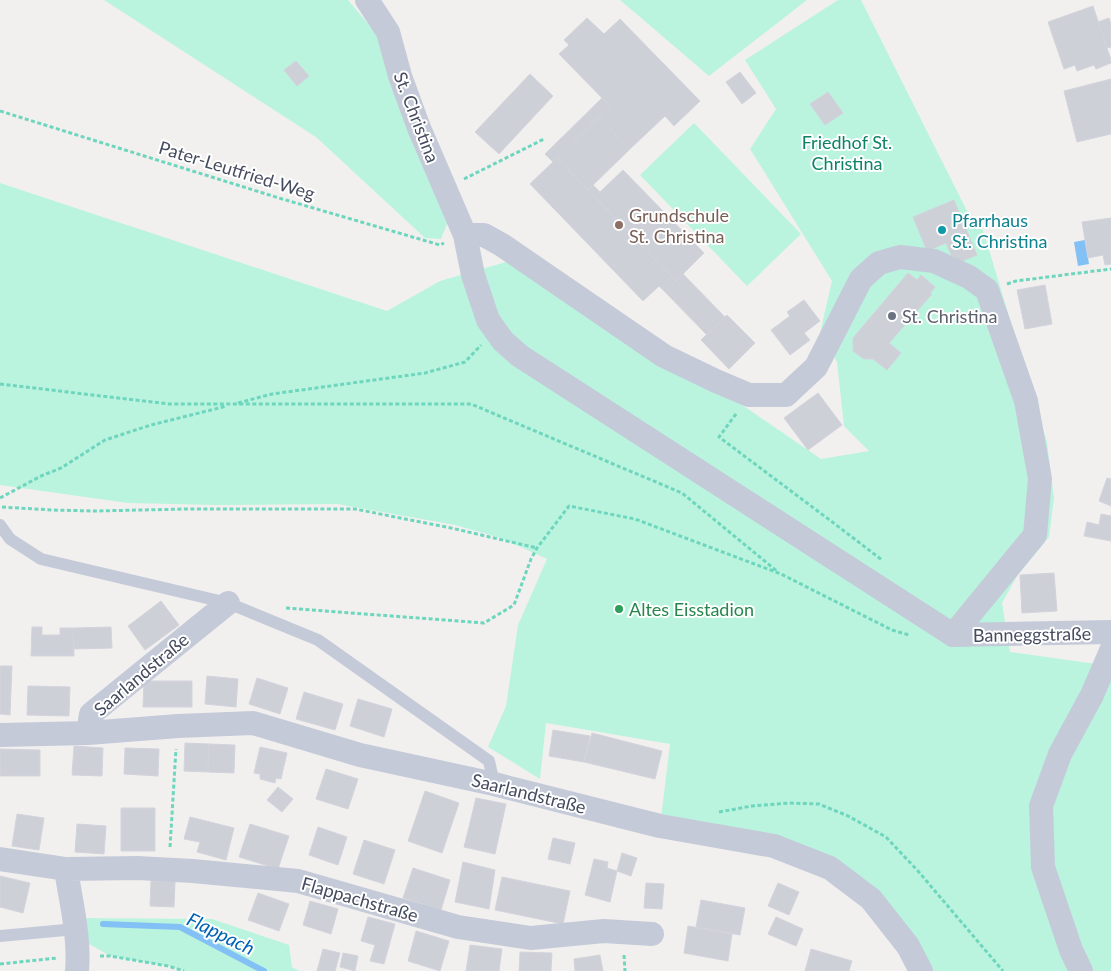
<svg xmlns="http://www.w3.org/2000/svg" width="1111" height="971" font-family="Lato,sans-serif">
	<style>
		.green { fill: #baf4df }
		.water { fill: #82c0f5 }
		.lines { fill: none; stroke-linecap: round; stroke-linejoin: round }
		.stream { stroke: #82c0f5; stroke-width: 6 }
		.building { fill: #ced0d8; stroke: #d3d3dc }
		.path { stroke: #6ed6bd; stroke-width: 3; stroke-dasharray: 4 2.5; stroke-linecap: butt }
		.service { stroke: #c5cad8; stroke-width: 12 }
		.minor { stroke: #c5cad8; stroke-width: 24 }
		.education-dot { fill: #8d6e63; stroke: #fff; stroke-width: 2 }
		.culture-dot { fill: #0f9aa8; stroke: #fff; stroke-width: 2 }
		.worship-dot { fill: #6b7280; stroke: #fff; stroke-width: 2 }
		.leisure-dot { fill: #2e9e5b; stroke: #fff; stroke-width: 2 }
		.labels { text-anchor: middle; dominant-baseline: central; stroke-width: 4; stroke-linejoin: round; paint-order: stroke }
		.street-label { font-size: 18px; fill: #454c5f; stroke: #fff }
		.park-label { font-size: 18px; fill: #0d8366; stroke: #fff }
		.education-label { font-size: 18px; fill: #785e54; stroke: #fff; text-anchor: start }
		.culture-label { font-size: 18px; fill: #0d838f; stroke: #fff; text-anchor: start }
		.worship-label { font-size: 18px; fill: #5b616d; stroke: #fff; text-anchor: start }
		.leisure-label { font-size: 18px; fill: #27864d; stroke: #fff; text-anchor: start }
		.water-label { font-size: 19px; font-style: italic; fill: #0062b7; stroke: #fff }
	</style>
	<rect width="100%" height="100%" fill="#f2f0ef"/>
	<path class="green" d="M104 0H348L382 40 390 75 447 224 441 239 425 238 316 137Z
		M620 0H807L709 76Z
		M838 0H861L974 225 983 230 1047 442 1054 498 1049 537 1017 576 1002 603 1010 652 1111 666V971H921L830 868 660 826 670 744 546 723 540 779 488 747 506 706 518 625 547 559 501 538 455 525 337 504 215 505 128 503 0 485V183L387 311 440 281 506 262 719 389 821 459 869 451 844 426 837 362 820 333 832 281 750 149 776 109 745 60Z
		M694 123 801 234 747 286 640 175Z
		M74 918 212 919 289 945 292 967 299 971H184L168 966 110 956 77 937Z"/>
	<path class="water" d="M1085 240 1089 264 1078 266 1074 242Z"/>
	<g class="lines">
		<path class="stream" d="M103 924 180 927 264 971"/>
	</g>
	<path class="building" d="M1093 6 1111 60V63L1096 69 1094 65 1077 71 1075 65 1064 69 1048 22Z
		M587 18 604 34 620 19 700 101 674 126 665 116 630 149 599 117 610 106 559 54 569 45 564 40Z
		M1109 18 1111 24V47L1107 48 1098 22Z
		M296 61 309 76 297 86 284 70Z
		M740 72 756 93 742 104 726 82Z
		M530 74 553 96 499 154 475 132Z
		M1111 79V134L1077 142 1064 91Z
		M828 92 843 113 825 125 810 104Z
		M602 98 610 106 553 162 545 154Z
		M599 117 630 149 588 190 557 158Z
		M557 158 676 281 665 292 659 286 643 301 530 184Z
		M623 170 704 253 676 281 588 190 593 185 600 192Z
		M954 200 977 255 955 264 946 243 927 251 913 217Z
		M1111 218V264L1105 265 1103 255 1088 258 1082 222Z
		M908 273 917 280 921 275 935 287 930 293 932 294 889 343 901 353 887 370 873 359H864L853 351V338Z
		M683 274 725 317 707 335 665 292Z
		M1045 285 1052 324 1025 329 1017 290Z
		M804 300 820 321 804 333 810 340 790 355 771 330 790 316 787 312Z
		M727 315 755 343 729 369 701 340Z
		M818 393 842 425 808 450 784 418Z
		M1107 478 1111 479V506L1099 501Z
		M1101 514 1111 516V541L1084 536 1087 522 1099 525Z
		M1054 573 1057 611 1022 613 1020 575Z
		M161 601 179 625 145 650 128 626Z
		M32 627H42V635H60V628H73L74 656H31Z
		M111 627 112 648 74 649 73 628Z
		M0 666H12L10 715 0 714Z
		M207 676 238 679 236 707 205 704Z
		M257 678 288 688 280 714 249 704Z
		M144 681H192V707H143Z
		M28 686 70 687 69 716 27 715Z
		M304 692 343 704 335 730 296 719Z
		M358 699 392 709 384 737 350 726Z
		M553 730 590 736 584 762 549 756Z
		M592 733 662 751 655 779 584 762Z
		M185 743 209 744 208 772 184 771Z
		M209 744 235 745 234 773 208 772Z
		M74 746 103 748 102 776 72 775Z
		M260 747 287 753 281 779 276 778 275 783 260 779V774L254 773Z
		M125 748 159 749 158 776 124 774Z
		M0 749 40 750V776H0Z
		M326 769 358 779 348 809 316 799Z
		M278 787 293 799 282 812 267 800Z
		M425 791 459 803 442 853 408 841Z
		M476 798 506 804 495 854 464 847Z
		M121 808H155V851H121Z
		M17 814 44 818 39 850 12 846Z
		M190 817 234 828 226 860 197 852 200 842 184 839Z
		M77 824 106 826 104 854 75 852Z
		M250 824 289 836 278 869 239 857Z
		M318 827 347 837 338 865 309 855Z
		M553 838 575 843 570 864 548 859Z
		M364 840 395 850 384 884 353 874Z
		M622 853 637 858 631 876 617 871Z
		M594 859 608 862 607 868 617 871 610 902 585 895Z
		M463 862 495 870 489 909 455 902Z
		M413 868 450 880 441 910 403 898Z
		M0 876 30 883 23 913 0 907Z
		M502 877 570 891 563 924 495 910Z
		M151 881 175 882 174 907 150 906Z
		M646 883 664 884 662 909 644 908Z
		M778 883 799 892 789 915 768 906Z
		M258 893 289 904 279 931 248 920Z
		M701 900 745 908 740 935 696 927Z
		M310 901 338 909 331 934 303 925Z
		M368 917 395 924 384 964 370 961 375 945 361 941Z
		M776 917 803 929 796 946 768 934Z
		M688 926 732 934 728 961 684 953Z
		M416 931 449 941 440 971 408 961Z
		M470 945 502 949 499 971H466Z
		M323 949 340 953 335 971H317Z
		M811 949 852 961 849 971H805Z
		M520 952 552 953 551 971H519Z
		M343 953 358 956 355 971 340 967Z
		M600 955 603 971H575L574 959Z"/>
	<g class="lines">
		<path class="path" d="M0 111 279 198 440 245 444 243
			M464 179 544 139
			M1007 284 1016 281 1111 269
			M0 384 169 404H471L682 493 778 572
			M238 403 272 394 425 373 465 362 481 345
			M736 414 719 437 831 521 882 560
			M0 498 41 476 61 468 105 440 151 425 227 406
			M2 507 52 510 94 511 187 509H355L451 528 537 548
			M286 608 484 623 514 605 531 559 537 548 569 506 635 519 781 574 892 630 909 635
			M719 812 752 806 789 803 819 804 848 816 886 837 918 871 1003 971
			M170 847 176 749
			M624 955 625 971
			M100 956H110L168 966 184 971
			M0 964 57 958"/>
		<path class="service" d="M0 525 10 539 41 559 228 603 318 640 489 761 494 784
			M0 936 76 929"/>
		<path class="minor" d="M367 0 388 32 400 76 419 128 465 235 473 275 488 320 503 341 520 356 953 635
			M465 235H484L502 245 664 356 716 381 749 395H786L816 367 861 279 879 263 900 257 934 261 969 277 987 290 1026 401 1040 479 1035 535 953 635
			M953 635 1111 632
			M88 733 91 714 228 603
			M0 735 88 733 178 726 253 723 360 755 494 784 660 826 774 846 830 868 871 899 908 946 921 971
			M0 859 66 869C71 903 80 937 77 971
			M66 869 137 868 193 871 298 881 458 927 531 938 604 931 652 934
			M1081 971 1071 950 1043 867 1041 806 1060 754 1092 695 1111 651"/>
	</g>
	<circle class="education-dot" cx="619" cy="225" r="5"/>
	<circle class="culture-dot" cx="942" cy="230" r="5"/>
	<circle class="worship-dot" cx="892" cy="316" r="5"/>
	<circle class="leisure-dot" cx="619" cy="609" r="5"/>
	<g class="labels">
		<g class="street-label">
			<text transform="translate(417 117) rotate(69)">St. Christina</text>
			<text transform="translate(237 170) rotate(17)">Pater-Leutfried-Weg</text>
			<text transform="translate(1032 634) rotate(-1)">Banneggstraße</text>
			<text transform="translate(141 674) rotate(-40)">Saarlandstraße</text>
			<text transform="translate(529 793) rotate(14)">Saarlandstraße</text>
			<text transform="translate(360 899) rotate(16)">Flappachstraße</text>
		</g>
		<g class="park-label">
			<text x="847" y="142">Friedhof St.<tspan x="847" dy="21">Christina</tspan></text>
		</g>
		<g class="education-label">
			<text x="629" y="215">Grundschule<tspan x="629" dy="21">St. Christina</tspan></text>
		</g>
		<g class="culture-label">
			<text x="952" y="220">Pfarrhaus<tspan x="952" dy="21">St. Christina</tspan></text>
		</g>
		<g class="worship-label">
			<text x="902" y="316">St. Christina</text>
		</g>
		<g class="leisure-label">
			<text x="629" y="609">Altes Eisstadion</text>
		</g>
		<g class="water-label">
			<text transform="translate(221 933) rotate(26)">Flappach</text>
		</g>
	</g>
</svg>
